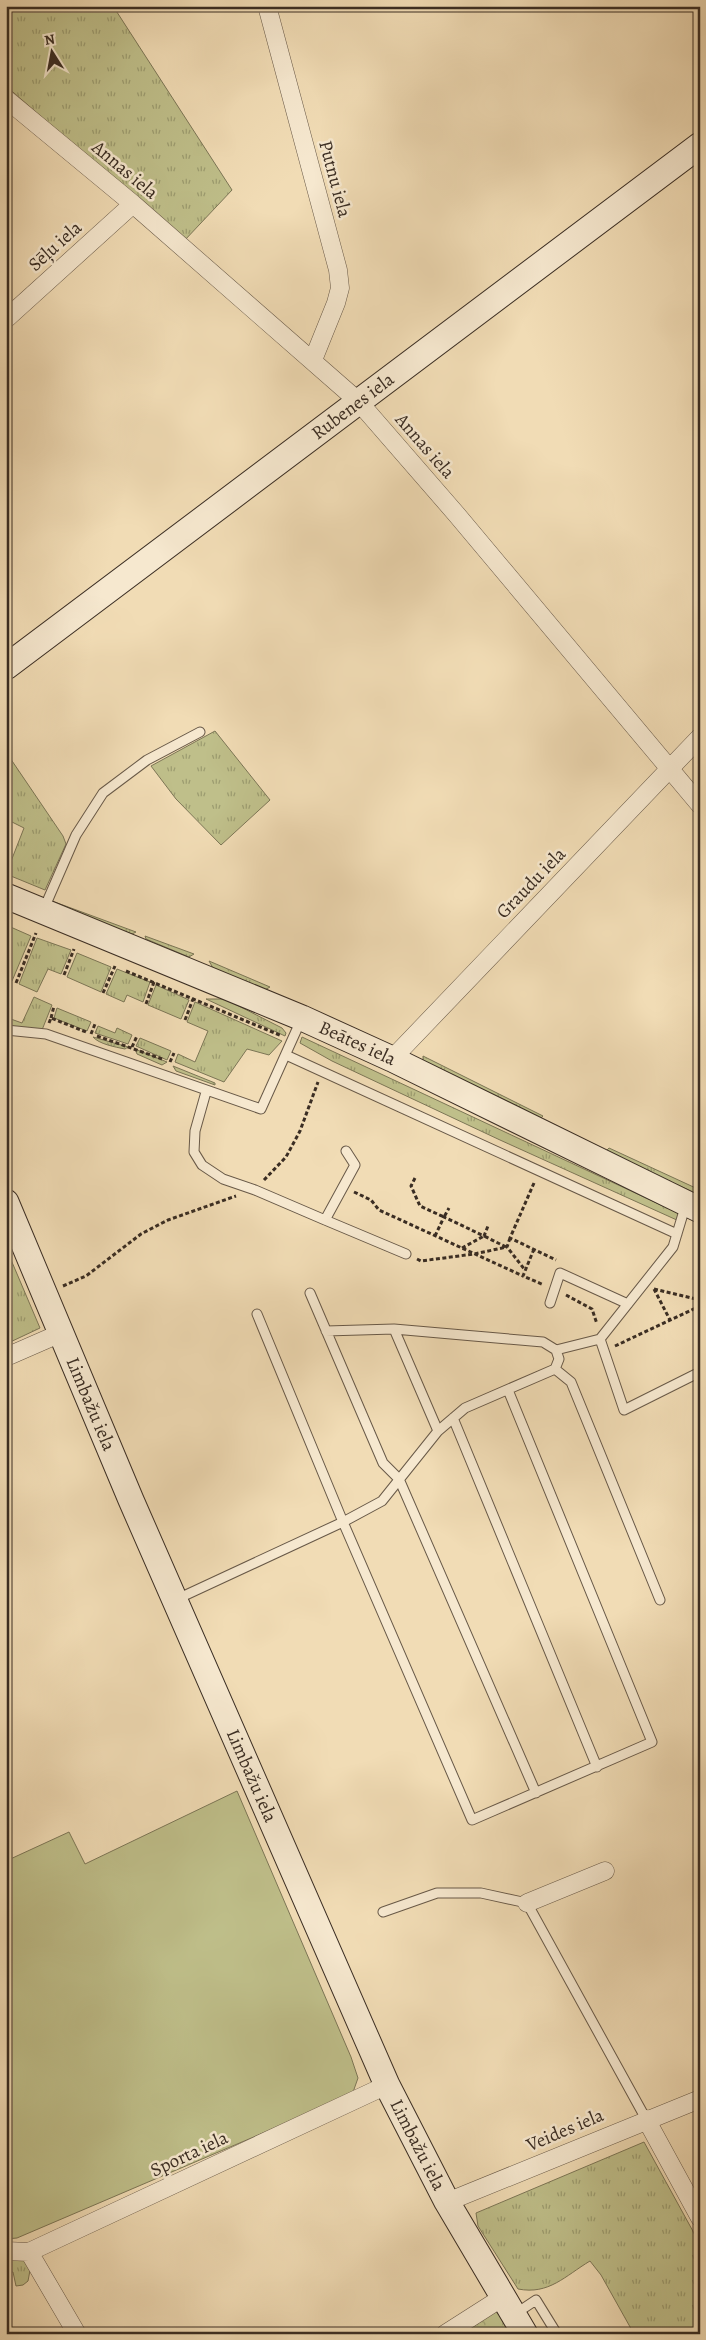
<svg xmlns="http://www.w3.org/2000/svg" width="706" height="2340" font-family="Alegreya,serif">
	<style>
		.grass { fill: url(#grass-tufts); stroke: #7c7656 }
		.forest { fill: url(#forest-crowns); stroke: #7c7656 }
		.garden { fill: #bfbf8a; stroke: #7c7656 }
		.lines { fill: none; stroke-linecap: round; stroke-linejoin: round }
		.lane-casing { stroke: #685948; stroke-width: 11 }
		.street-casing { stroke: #685948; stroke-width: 19 }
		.secondary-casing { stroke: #3a2d23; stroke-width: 27 }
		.path { stroke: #3a2d23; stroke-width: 3; stroke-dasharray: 4 2.5; stroke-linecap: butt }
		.lane { stroke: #f6e8cf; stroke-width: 9 }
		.street { stroke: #f6e8cf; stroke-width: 18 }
		.secondary { stroke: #f6e8cf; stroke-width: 25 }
		.labels { text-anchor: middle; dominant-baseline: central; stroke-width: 5; stroke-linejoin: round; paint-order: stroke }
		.street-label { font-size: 19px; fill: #3a2d23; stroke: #f6e8cf }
	</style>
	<defs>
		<pattern id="grass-tufts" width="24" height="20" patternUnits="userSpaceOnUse" patternTransform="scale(1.25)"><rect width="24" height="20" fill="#bfbf8a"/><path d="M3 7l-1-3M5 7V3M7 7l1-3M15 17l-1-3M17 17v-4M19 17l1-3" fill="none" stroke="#9c9c70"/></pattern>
		<pattern id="forest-crowns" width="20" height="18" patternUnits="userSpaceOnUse" patternTransform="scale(1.25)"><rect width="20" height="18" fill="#bfbf8a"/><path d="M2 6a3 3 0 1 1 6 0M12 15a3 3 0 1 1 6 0" fill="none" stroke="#9c9c70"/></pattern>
	</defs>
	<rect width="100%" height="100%" fill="#f1dcb5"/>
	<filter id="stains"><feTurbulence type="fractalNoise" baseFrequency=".004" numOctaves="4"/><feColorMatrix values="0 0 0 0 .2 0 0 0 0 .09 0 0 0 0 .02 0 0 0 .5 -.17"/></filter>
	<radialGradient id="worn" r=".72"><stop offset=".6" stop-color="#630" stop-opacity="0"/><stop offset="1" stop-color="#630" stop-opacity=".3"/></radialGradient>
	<path class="grass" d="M6 6H113L232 190 184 241 6 86Z
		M215 731 270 800 221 845 176 799 151 766Z
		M6 752 63 836 66 844 45 890 6 874 24 828 6 819Z
		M52 901 136 932 132 934 52 904Z
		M6 925 31 936 12 981 6 979Z
		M145 936 194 954 189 957 146 939Z
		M37 938 71 950 61 974 48 969 37 992 19 984Z
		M77 953 111 967 101 992 67 977Z
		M209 961 270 987 263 991 213 968Z
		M117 969 150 982 143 1002 127 995 124 1002 106 994Z
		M156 985 189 1000 181 1019 148 1005Z
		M34 997 52 1005 42 1030 6 1028 8 1018 22 1023Z
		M206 999H225L282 1028 286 1033 285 1036Z
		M195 1002 282 1041 269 1055 247 1049 224 1082 175 1062 178 1054 195 1062 208 1031 187 1022Z
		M57 1008 91 1022 87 1031 54 1018Z
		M98 1026 115 1033 117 1028 132 1035 128 1044 95 1033Z
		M93 1037 128 1047 125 1049C115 1047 99 1044 93 1037Z
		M302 1037 678 1213 679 1221 500 1140 332 1061 300 1043Z
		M140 1038 171 1051 167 1060 136 1046Z
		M135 1049 167 1062 162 1065 137 1054Z
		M423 1056 543 1116 539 1120 423 1062Z
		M173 1066 215 1083V1085L176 1071Z
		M609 1148 700 1190V1195L611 1155 607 1150Z
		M6 1248 40 1328 6 1344Z
		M644 2142 700 2244V2334H634L601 2275 590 2261C565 2276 549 2295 518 2289L478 2226 476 2213Z
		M27 2258 31 2265 28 2281 23 2285 16 2286 13 2272H6V2260Z"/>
	<path class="forest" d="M498 2308 513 2334H458Z"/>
	<path class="garden" d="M237 1791 351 2057 358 2078 352 2095 17 2238 6 2239V1861L69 1832 85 1864Z"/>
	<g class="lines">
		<g class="lane-casing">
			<path id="lane" d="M43 911 76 835 103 793 147 760 200 732
				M6 1030 46 1034 261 1109 301 1020
				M286 1055 677 1234
				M206 1092 195 1131 194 1152 202 1165 223 1179 255 1190 325 1220 355 1165 346 1151
				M325 1220 406 1254
				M310 1293 383 1463 399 1479 536 1793
				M550 1303 560 1273 628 1304
				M257 1314 343 1522 472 1820 652 1742 508 1390
				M394 1329 438 1431
				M600 1339 624 1410 700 1372
				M556 1350 600 1339 673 1247 686 1204
				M555 1369 571 1382 660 1600
				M453 1418 597 1767
				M175 1600 343 1522 382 1501 438 1431 465 1408 555 1369 559 1359 556 1350 543 1342 394 1329 326 1331
				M383 1912 437 1893H481L527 1903 646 2119
				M515 2314 536 2300 557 2334"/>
		</g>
		<g class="street-casing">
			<path id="street" d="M267 6 338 270 340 288 336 303 313 360
				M6 99 133 204 358 401 457 515 700 805
				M6 319 133 204
				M392 1059 700 737
				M6 1357 61 1333
				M527 1903 605 1871
				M646 2119 700 2218
				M447 2202 700 2099
				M6 2251 29 2252 387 2085
				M29 2252 77 2334
				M445 2334 503 2297"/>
		</g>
		<g class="secondary-casing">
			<g id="secondary">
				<path id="s1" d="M6 667 700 145"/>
				<path id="s2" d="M6 896 302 1018 392 1059 700 1210"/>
				<path id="s3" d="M6 1202 131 1500 387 2085 447 2202 525 2334"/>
			</g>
		</g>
		<path class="path" d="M126 971 282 1036
			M64 975 74 949
			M16 983 36 933
			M103 993 115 966
			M146 1004 154 982
			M51 1018 54 1006
			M185 1020 193 999
			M49 1023 51 1018 86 1032
			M91 1034 95 1024
			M97 1036 162 1059
			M132 1047 137 1036
			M170 1062 174 1053
			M415 1178 411 1186 420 1206 444 1217 449 1208
			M264 1180 286 1157 300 1131 318 1082
			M534 1183 510 1238 556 1260
			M354 1192 371 1200 379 1210 523 1276
			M435 1236 444 1217 484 1236 488 1226
			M510 1238 507 1247 525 1270
			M462 1248 484 1236 506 1247
			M534 1249 523 1276 544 1285
			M417 1259 421 1261 474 1254 507 1247
			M63 1286 86 1276 141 1234 168 1220 236 1196
			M654 1289 700 1300
			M654 1289 670 1320
			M566 1295 592 1309 597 1324
			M615 1346 700 1306"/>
		<use href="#lane" class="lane"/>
		<use href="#street" class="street"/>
		<use href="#secondary" class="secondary"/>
	</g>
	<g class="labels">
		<g class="street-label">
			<text transform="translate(125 170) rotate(40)">Annas iela</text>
			<text transform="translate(335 179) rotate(75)">Putnu iela</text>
			<text transform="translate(55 246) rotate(-42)">Sēļu iela</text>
			<text stroke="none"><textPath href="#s1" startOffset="434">Rubenes iela</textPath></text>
			<text transform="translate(425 446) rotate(49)">Annas iela</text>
			<text transform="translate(531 883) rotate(-46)">Graudu iela</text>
			<text stroke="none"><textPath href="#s2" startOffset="381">Beātes iela</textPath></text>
			<text stroke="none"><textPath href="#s3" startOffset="219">Limbažu iela</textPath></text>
			<text stroke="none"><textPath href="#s3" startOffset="624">Limbažu iela</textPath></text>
			<text transform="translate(565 2130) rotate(-23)">Veides iela</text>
			<text stroke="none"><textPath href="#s3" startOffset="1029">Limbažu iela</textPath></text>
			<text transform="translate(189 2154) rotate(-25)">Sporta iela</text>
		</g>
	</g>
	<rect width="706" height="2340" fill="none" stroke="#f1dcb5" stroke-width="25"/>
	<rect x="8" y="8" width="691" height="2325" fill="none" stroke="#3a2d23" stroke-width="2.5"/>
	<rect x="12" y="12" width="681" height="2315" fill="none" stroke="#3a2d23"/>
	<g transform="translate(52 52) rotate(349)" stroke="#f6e8cf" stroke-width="4" paint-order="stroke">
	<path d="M0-4L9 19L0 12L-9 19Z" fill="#3a2d23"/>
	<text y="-8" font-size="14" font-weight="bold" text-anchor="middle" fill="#3a2d23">N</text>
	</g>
	<rect width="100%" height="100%" filter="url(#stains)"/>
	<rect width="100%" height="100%" fill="url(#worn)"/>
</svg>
